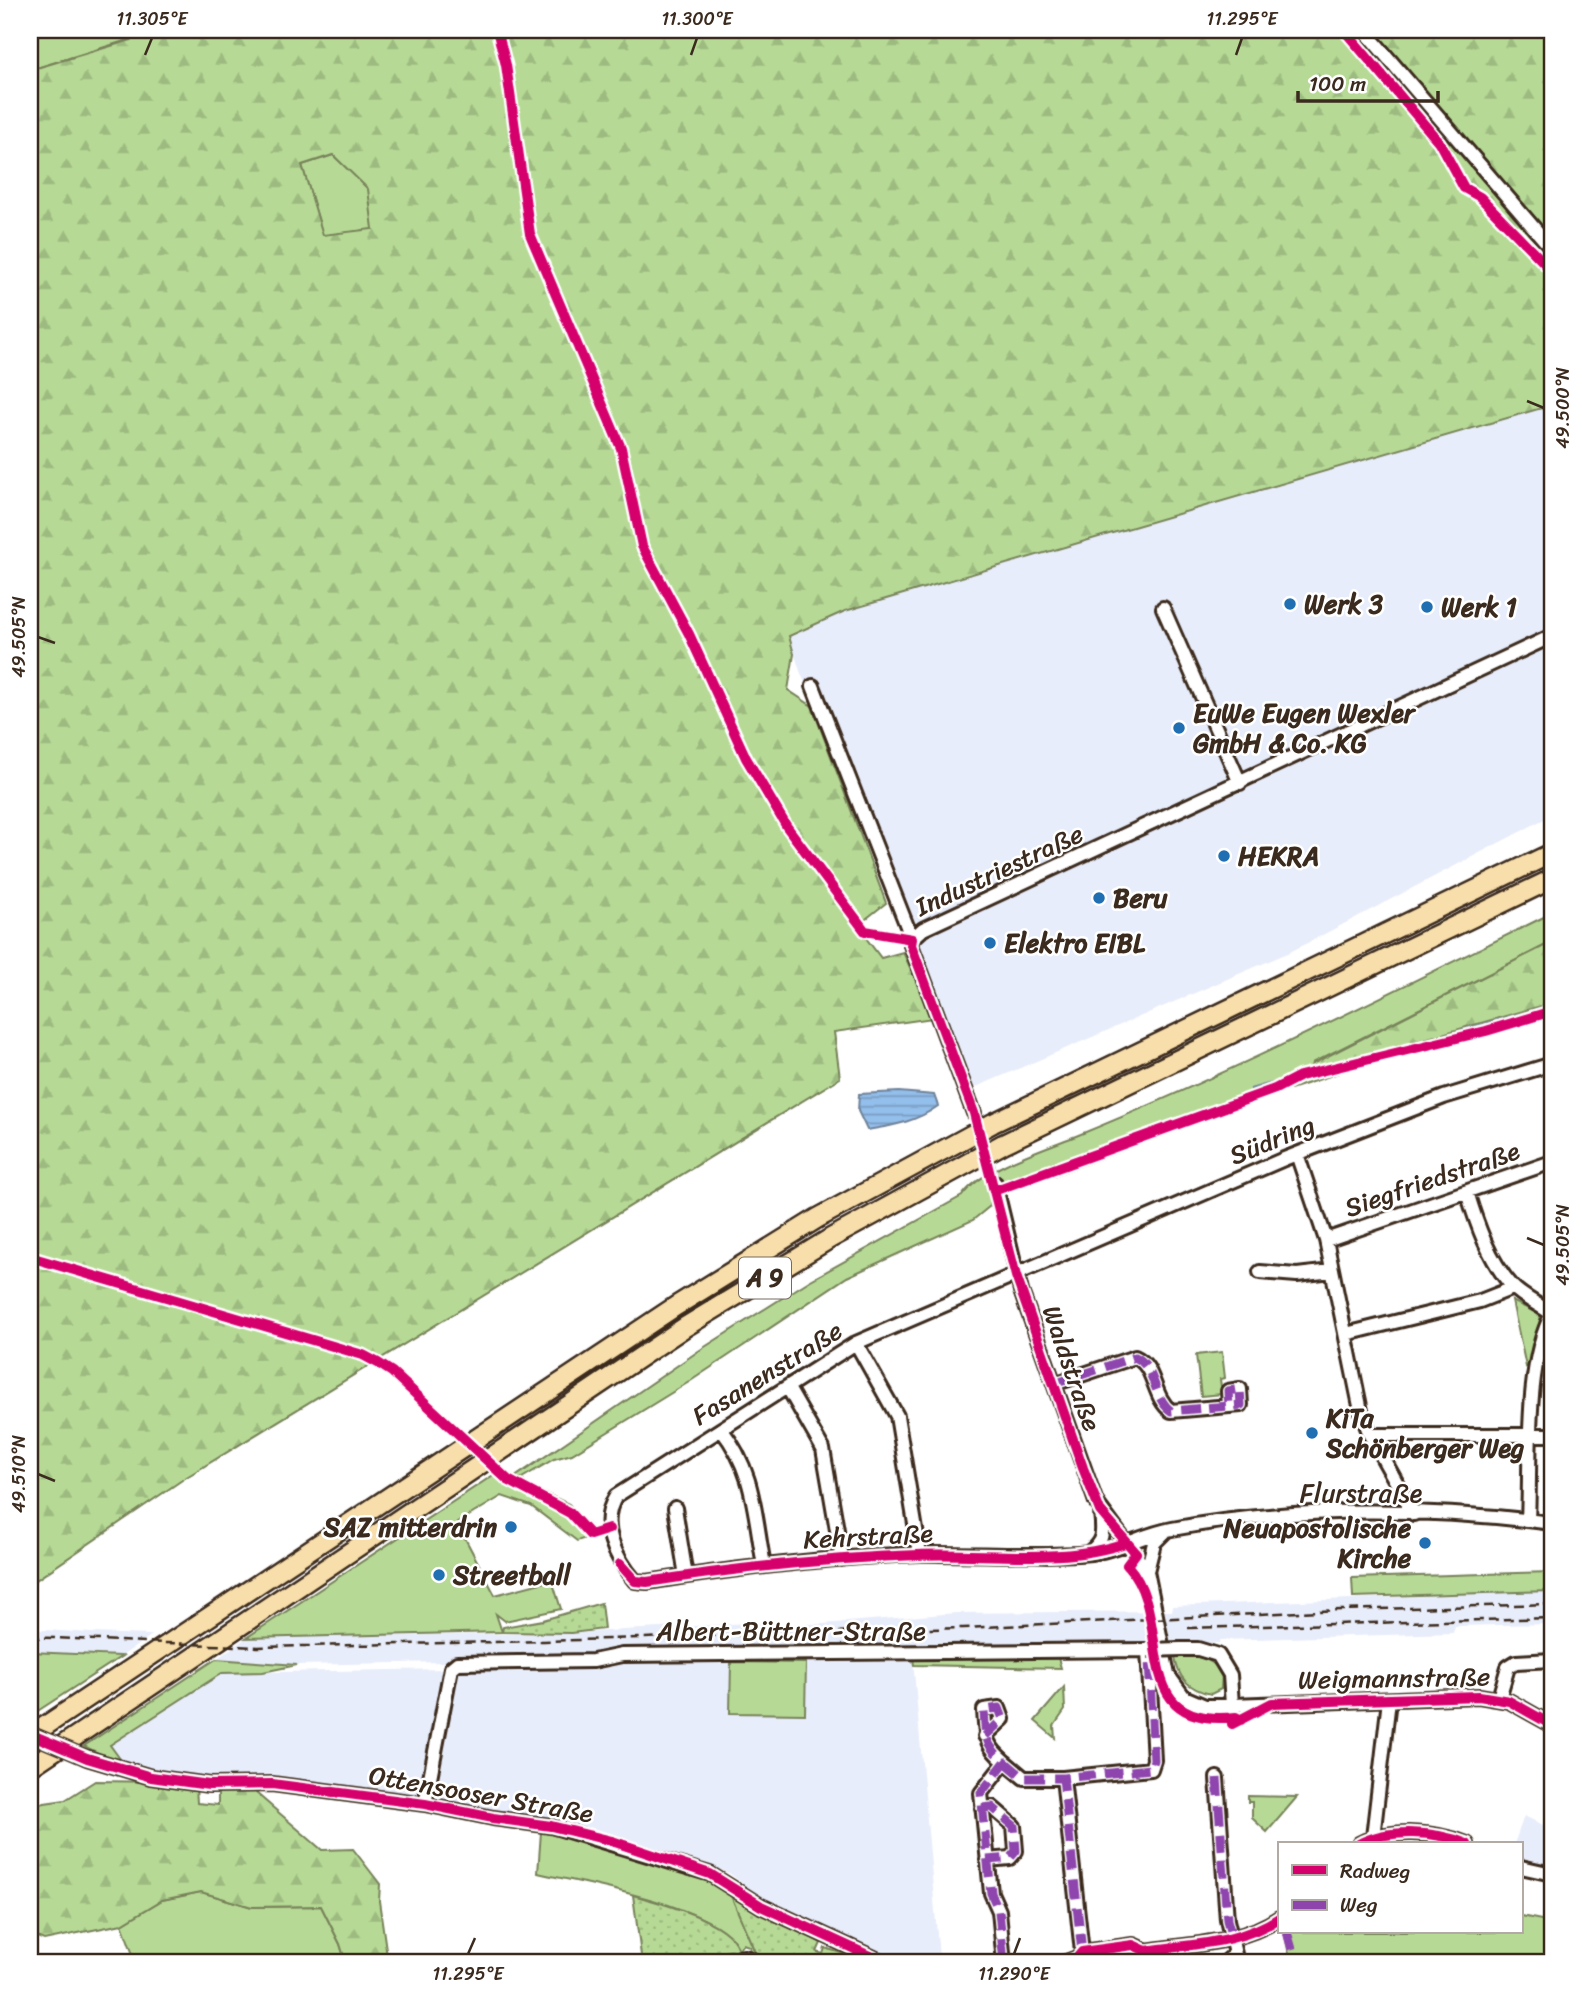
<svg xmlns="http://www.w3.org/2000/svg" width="1582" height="1993" font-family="Sriracha,sans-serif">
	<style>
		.built { fill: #e8edfb }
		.green { fill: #b6da95; stroke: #78825a; stroke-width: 2 }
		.forest { fill: url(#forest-firs); stroke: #78825a; stroke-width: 2; fill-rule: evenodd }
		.garden { fill: url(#garden-dots); stroke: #78825a; stroke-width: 2 }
		.water { fill: url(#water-rules); stroke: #70839a; stroke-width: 2 }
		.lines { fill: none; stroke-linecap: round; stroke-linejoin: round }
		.stream { stroke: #70839a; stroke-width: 2.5 }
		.minor-tunnel { stroke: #d8d4d2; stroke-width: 12; stroke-dasharray: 12 6; stroke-linecap: butt }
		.minor-casing { stroke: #3b2a1e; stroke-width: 18 }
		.highway-casing { stroke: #3b2a1e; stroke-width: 23 }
		.minor { stroke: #fff; stroke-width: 12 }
		.highway { stroke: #f8deab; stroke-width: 18 }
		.rail { stroke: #3b2a1e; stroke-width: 2.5; stroke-dasharray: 10 5; stroke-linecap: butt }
		.minor-bridge-casing { stroke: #3b2a1e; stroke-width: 18; stroke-linecap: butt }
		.minor-bridge { stroke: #fff; stroke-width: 12 }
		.quiet { stroke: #8e44ad; stroke-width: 9; stroke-dasharray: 18 9; stroke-linecap: butt }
		.cycleway-casing { stroke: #fff; stroke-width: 15 }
		.cycleway { stroke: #d6006c; stroke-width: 10 }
		.ticks { fill: none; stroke: #3b2a1e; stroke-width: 2.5 }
		.poi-dot { fill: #1f6fb2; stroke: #fff; stroke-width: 2.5 }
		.labels { text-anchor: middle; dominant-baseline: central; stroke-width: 5; stroke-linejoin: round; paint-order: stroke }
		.shield { fill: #fff; stroke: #766a62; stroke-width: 2 }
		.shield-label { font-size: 24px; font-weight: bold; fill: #3b2a1e }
		.poi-label { font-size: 26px; font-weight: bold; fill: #3b2a1e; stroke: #fff; text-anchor: start }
		.street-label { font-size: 26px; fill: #3b2a1e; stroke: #fff }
		.neatline { fill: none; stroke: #3b2a1e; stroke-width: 2.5 }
		.ticks-label { font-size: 18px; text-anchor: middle; fill: #3b2a1e }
	</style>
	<defs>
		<pattern id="forest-firs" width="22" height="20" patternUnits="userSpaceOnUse" patternTransform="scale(1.75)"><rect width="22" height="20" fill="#b6da95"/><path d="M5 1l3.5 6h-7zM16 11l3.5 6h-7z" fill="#9dbb80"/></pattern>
		<pattern id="garden-dots" width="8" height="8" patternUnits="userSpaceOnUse" patternTransform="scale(1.75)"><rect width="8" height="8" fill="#b6da95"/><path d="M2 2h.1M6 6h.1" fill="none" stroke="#9dbb80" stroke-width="1.8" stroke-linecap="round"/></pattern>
		<pattern id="water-rules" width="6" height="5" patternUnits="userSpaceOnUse" patternTransform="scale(1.75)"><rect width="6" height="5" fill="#93bfec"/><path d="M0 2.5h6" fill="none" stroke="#799bbf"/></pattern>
	</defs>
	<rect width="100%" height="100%" fill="#fff"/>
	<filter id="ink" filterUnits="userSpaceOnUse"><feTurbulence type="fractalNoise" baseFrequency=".0143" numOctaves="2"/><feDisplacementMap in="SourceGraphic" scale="14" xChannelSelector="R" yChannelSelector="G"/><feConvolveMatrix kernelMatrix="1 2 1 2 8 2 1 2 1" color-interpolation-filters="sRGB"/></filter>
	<g filter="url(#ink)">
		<path class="built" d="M1552 405V815L1290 952 974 1088 909 959 836 755 800 671 789 636 845 611Z
			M1552 1591V1624L1455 1626 1453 1633 1220 1640 1219 1643 678 1649 601 1655 449 1658 445 1662 297 1665 216 1659 246 1638 571 1633 747 1623 822 1624 956 1613 1172 1611 1173 1606Z
			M30 1629 91 1633 152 1635 122 1656H84L30 1652Z
			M766 1655 913 1659 939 1957 895 1958 849 1941 763 1899 729 1873 593 1828 427 1798 454 1667 594 1669 616 1660Z
			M447 1669 424 1788 412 1798 270 1777 217 1781 154 1773 118 1765 110 1745 222 1673Z
			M1524 1816 1552 1829V1868L1521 1858V1844H1514Z"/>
		<path class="green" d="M30 30H117L131 39 30 70Z
			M333 155 369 189 374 229 323 236 302 165Z
			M1552 913V942L1312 1063 1310 1071 1105 1149 990 1186V1206L973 1220 847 1277 689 1382 572 1454 554 1459 522 1478 526 1484 569 1504 593 1529 602 1524 603 1526 593 1533 571 1511 511 1480 700 1350 809 1281 962 1196C981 1169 1040 1150 1076 1136 1239 1070 1395 990 1552 913Z
			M1552 1013V1016L1354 1068 1251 1102 1292 1081Z
			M1247 1101 1250 1104 1056 1175V1171Z
			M1512 1301 1541 1315 1530 1365 1526 1367Z
			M1222 1352 1225 1378 1220 1379 1222 1394 1201 1396 1196 1355Z
			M495 1474 521 1492 570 1515 589 1537 577 1541 531 1506 502 1496 457 1523 495 1595 552 1580 561 1609 505 1621 496 1614 502 1632 246 1638Z
			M1552 1572V1591L1353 1597 1352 1578Z
			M30 1652 122 1656 30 1716Z
			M1175 1656C1194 1655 1211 1656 1222 1673L1221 1689 1211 1694C1191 1690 1177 1678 1175 1656Z
			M1058 1658 1061 1668 914 1665 913 1659Z
			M216 1659 297 1665 263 1672 222 1673 110 1745 123 1763 103 1759 104 1756 84 1746Z
			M731 1662 806 1663 805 1714 730 1713Z
			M1064 1687 1065 1710 1054 1726 1055 1738 1035 1721Z
			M1248 1796 1297 1797 1267 1832 1252 1818V1802H1248Z
			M541 1832C572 1839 715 1871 730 1893 742 1911 749 1937 757 1957L752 1955 749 1946 743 1944 739 1949C718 1905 585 1884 538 1873Z
			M201 1892 252 1907 321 1906 340 1944 346 1963H136L122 1924 162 1900Z
			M1521 1916 1552 1922V1963H1291L1284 1932H1521Z"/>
		<path class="forest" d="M117 30H1552V405L845 611 789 636 794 654 788 690 812 706 886 903 857 926 881 958 903 952 933 1018 834 1032 840 1078 185 1478 30 1584V70L131 40ZM333 155 368 189 373 229 323 235 302 165Z
			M1552 942V1003L1310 1071 1312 1064Z
			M95 1781 163 1782 196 1786 197 1803 218 1805V1787L248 1786 322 1850 353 1849 380 1884 379 1901 388 1963H346L340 1944 321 1906 252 1907 201 1892 162 1900 122 1924 44 1940 30 1934V1826L38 1804 65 1800Z"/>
		<path class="garden" d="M601 1603 604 1629 571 1633 502 1632 503 1627 543 1620Z
			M729 1891 821 1943 817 1952 823 1954 825 1948 873 1963H765L757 1957Z
			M633 1895C658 1902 740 1923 738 1954L688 1963H642Z"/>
		<path class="water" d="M899 1092 934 1095 938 1106C916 1122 892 1126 867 1130L858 1111 859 1094Z"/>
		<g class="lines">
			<path class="stream" d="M1251 1089 1552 1005"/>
			<path class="minor-tunnel" d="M974 1113 995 1183"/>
			<g class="minor-casing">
				<path id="minor" d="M1364 30 1552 249
					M1163 608 1240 783
					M813 686 912 939 911 945 974 1113
					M912 939 923 929 1552 636
					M1552 1064 1444 1097 1284 1159 856 1343 616 1496C598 1524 616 1559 635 1581L647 1582C738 1568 829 1557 921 1554 977 1553 1035 1558 1091 1553 1118 1550 1144 1534 1172 1529 1296 1506 1428 1508 1552 1523
					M1297 1154 1326 1240 1361 1411 1370 1435 1414 1514
					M995 1183 1021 1291 1096 1502 1147 1571 1168 1675 1184 1697 1205 1706 1479 1696 1509 1701 1552 1725
					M1467 1192C1477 1225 1489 1260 1512 1286 1522 1297 1540 1305 1552 1314
					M1326 1240 1552 1162
					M1260 1272 1297 1275 1332 1271
					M1346 1334 1480 1301 1513 1288
					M856 1343 897 1416 920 1554
					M1054 1384 1135 1357C1156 1366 1152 1397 1171 1411L1241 1405 1240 1389 1228 1391 1229 1406
					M788 1388 823 1449 842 1559
					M721 1429C755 1472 754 1513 764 1565
					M1370 1435H1552
					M675 1508 686 1576
					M1528 1520C1531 1460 1524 1366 1552 1314
					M1088 1553C1105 1541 1103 1532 1101 1512
					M1147 1571 1154 1543 1165 1532
					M1181 1649H1198L1218 1655 1230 1675 1232 1705
					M1499 1698 1508 1667 1516 1662 1552 1660
					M985 1736 1003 1719 999 1708 984 1710C986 1738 984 1744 1005 1762L981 1793 991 1893 999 1911 1004 1963
					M87 1758 151 1777 209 1785 272 1784 425 1804 493 1818 551 1826 710 1874 761 1906 885 1963
					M1005 1762 1024 1778H1063
					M1217 1778 1227 1920 1235 1954 1225 1963
					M425 1804 451 1668 457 1663 593 1661 622 1655 1148 1650 1154 1760 1151 1769 1063 1778 1082 1952
					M982 1808 992 1807 1014 1826 1016 1851 1010 1858 987 1860
					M1373 1837 1389 1700
					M1359 1844C1389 1828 1436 1831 1467 1844
					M1521 1867 1552 1874
					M725 1960 745 1957 760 1963
					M1064 1963 1077 1958 1082 1952 1133 1945 1146 1951C1190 1944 1241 1944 1279 1918"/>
			</g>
			<g class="highway-casing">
				<path id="highway" d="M30 1736 676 1306 818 1218 993 1123 1552 853
					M30 1767 685 1327 831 1238 1003 1144 1552 879"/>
			</g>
			<use href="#minor" class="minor"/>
			<use href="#highway" class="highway"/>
			<path class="rail" d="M1188 1628 1552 1618
				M30 1637 258 1647 544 1641 963 1628 1341 1610 1552 1604"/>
			<g class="minor-bridge-casing">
				<path id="minor-bridge" d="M1148 1650 1181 1649
					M30 1734 87 1758"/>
			</g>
			<use href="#minor-bridge" class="minor-bridge"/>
			<path class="quiet" d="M1054 1384 1135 1357C1156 1366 1152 1397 1171 1411L1241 1405 1240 1389 1228 1391 1229 1406
				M985 1736 1003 1719 999 1708 984 1710C986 1738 984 1744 1005 1762L981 1793 991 1893 999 1911 1004 1963
				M1005 1762 1024 1778H1063
				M1217 1778 1227 1920 1232 1938
				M982 1808 992 1807 1014 1826 1016 1851 1010 1858 987 1860
				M1287 1932 1296 1963
				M1082 1952 1063 1778 1151 1769 1154 1760 1149 1660"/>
			<g class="cycleway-casing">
				<path id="cycleway" d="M497 30 506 65 530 234 621 448 642 546 689 634 746 758 787 827 865 931 912 939 911 945 974 1113 1016 1276 1083 1468 1100 1511 1136 1553 1127 1565C1177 1620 1124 1730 1236 1717L1241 1720
					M1344 30 1439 142 1464 188 1480 197 1552 271
					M996 1190 1275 1089 1300 1076 1486 1031 1552 1011
					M30 1257 363 1355 378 1363 392 1372 508 1480 570 1513 590 1535 609 1529
					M620 1564 635 1581 647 1582C737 1568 827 1558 918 1555 984 1552 1063 1565 1125 1543
					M1232 1724 1272 1703 1479 1696 1509 1701 1552 1725
					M30 1734 87 1758 151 1777 209 1785 272 1784 425 1804 493 1818 551 1826 612 1841 710 1874 761 1906 885 1963
					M1359 1844C1389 1828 1436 1831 1467 1844
					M1064 1963 1077 1958 1082 1952 1133 1945 1146 1951C1190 1944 1241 1944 1279 1918"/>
			</g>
			<use href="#cycleway" class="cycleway"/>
		</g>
	</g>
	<path class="ticks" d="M145 55 152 38M691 55 697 38M1236 55 1242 38M1527 401 1544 408M38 637 55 643M1527 1238 1544 1245M38 1474 55 1481M468 1954 475 1938M1014 1954 1020 1938"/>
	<g class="poi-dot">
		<circle cx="1290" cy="604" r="7"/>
		<circle cx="1427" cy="607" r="7"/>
		<circle cx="1179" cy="728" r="7"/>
		<circle cx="1224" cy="856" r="7"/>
		<circle cx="1099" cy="898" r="7"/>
		<circle cx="990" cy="943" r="7"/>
		<circle cx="1312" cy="1433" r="7"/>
		<circle cx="511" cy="1527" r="7"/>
		<circle cx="1425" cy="1543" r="7"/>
		<circle cx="439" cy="1575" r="7"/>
	</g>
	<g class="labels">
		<rect class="shield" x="739" y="1257.5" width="52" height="41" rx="5"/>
		<g class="shield-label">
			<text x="765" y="1278">A 9</text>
		</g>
		<g class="poi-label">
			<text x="1304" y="604">Werk 3</text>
			<text x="1441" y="607">Werk 1</text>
			<text x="1193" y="713">EuWe Eugen Wexler<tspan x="1193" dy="30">GmbH &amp; Co. KG</tspan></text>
			<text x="1238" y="856">HEKRA</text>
			<text x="1113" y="898">Beru</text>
			<text x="1004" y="943">Elektro EIBL</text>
			<text x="1326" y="1418">KiTa<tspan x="1326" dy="30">Schönberger Weg</tspan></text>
			<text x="497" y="1527" text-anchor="end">SAZ mitterdrin</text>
			<text x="1411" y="1528" text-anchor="end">Neuapostolische<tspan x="1411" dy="30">Kirche</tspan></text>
			<text x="453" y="1575">Streetball</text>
		</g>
		<g class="street-label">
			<text transform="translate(999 870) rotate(-25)">Industriestraße</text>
			<text transform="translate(1272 1140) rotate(-22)">Südring</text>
			<text transform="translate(1432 1179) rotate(-19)">Siegfriedstraße</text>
			<text transform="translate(1072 1368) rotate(71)">Waldstraße</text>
			<text transform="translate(767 1373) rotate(-32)">Fasanenstraße</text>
			<text x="1361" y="1493">Flurstraße</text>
			<text transform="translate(868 1536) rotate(-3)">Kehrstraße</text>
			<text x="791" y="1631">Albert-Büttner-Straße</text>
			<text transform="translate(1394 1678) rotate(-1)">Weigmannstraße</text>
			<text transform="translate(481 1794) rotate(10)">Ottensooser Straße</text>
		</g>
	</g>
	<rect width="1582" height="1993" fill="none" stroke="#fff" stroke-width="77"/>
	<rect x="1278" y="1842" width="245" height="91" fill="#ffffff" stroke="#b1aaa5" stroke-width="2"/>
	<rect x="1292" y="1865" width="35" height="10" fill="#d6006c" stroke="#b1aaa5" stroke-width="2"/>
	<text x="1340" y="1878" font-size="21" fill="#3b2a1e">Radweg</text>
	<rect x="1292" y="1900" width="35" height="10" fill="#8e44ad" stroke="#b1aaa5" stroke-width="2"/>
	<text x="1340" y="1912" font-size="21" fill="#3b2a1e">Weg</text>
	<path d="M1298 91v10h140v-10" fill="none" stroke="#3b2a1e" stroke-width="3.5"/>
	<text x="1309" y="91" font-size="21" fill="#3b2a1e" stroke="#ffffff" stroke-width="5" paint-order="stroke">100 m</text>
	<rect x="38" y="38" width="1506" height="1916" class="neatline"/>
	<g class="ticks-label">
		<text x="152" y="25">11.305°E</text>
		<text x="697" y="25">11.300°E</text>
		<text x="1242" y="25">11.295°E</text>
		<text transform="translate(1563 408) rotate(-90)" y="6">49.500°N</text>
		<text transform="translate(19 637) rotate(-90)" y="6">49.505°N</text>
		<text transform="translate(1563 1245) rotate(-90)" y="6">49.505°N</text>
		<text transform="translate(19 1474) rotate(-90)" y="6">49.510°N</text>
		<text x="468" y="1980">11.295°E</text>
		<text x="1014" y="1980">11.290°E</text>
	</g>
</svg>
